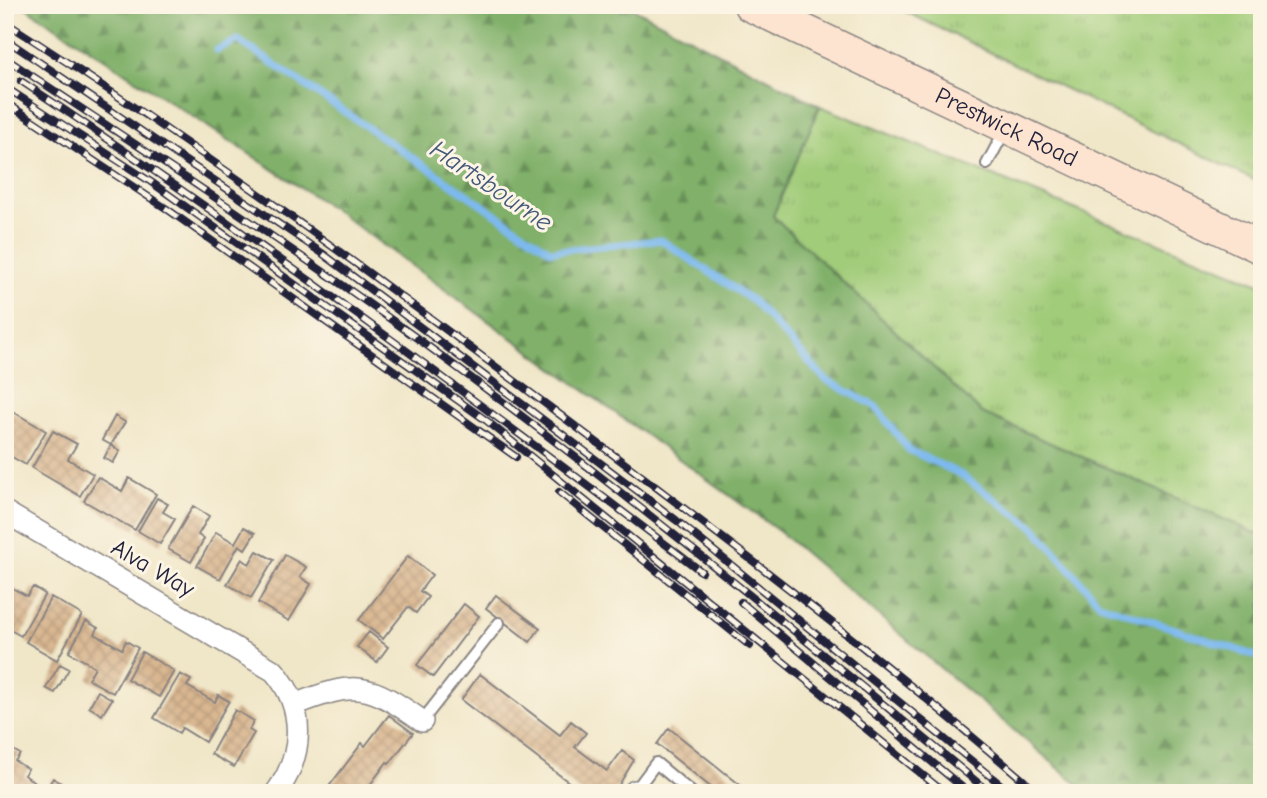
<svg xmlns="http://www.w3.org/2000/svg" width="1267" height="798" font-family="'Comic Neue',sans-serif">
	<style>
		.grass { fill: url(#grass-tufts); stroke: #62775a; stroke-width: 2 }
		.forest { fill: url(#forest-firs); stroke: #516952; stroke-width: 2 }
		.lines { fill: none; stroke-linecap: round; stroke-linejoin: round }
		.stream { stroke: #7db9ef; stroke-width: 7 }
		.building { fill: url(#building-cross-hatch) }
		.lane-casing { stroke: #898482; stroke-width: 14 }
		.street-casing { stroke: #898482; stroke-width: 24 }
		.secondary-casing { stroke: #898482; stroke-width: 35 }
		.lane { stroke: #fff; stroke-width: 10 }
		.street { stroke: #fff; stroke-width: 21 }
		.secondary { stroke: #fde4d0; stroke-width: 32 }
		.rail-casing { stroke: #22223b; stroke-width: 8 }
		.rail { stroke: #fcf5e5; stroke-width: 5; stroke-dasharray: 16; stroke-linecap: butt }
		.labels { text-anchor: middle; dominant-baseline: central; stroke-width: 6; stroke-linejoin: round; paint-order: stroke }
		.street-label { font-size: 24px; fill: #22223b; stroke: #fcf5e5 }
		.water-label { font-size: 26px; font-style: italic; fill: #42577a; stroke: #fcf5e5 }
	</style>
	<defs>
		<pattern id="grass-tufts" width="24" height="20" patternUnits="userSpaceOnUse" patternTransform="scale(1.75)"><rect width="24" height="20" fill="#a1cc79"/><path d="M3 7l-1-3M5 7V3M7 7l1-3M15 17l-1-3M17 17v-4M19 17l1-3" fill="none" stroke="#8aaf6a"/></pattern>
		<pattern id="forest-firs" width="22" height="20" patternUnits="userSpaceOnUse" patternTransform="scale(1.75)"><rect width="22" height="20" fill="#80b069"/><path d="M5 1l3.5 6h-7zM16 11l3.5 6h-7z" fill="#688f58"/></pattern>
		<pattern id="building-cross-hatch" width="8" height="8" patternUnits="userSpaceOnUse" patternTransform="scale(1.75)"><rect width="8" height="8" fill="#d9b791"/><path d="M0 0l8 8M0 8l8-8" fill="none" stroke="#ba9d7e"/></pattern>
	</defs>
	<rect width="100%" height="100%" fill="#fcf5e5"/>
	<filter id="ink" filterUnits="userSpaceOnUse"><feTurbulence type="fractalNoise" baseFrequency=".0143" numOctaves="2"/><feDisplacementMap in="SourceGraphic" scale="14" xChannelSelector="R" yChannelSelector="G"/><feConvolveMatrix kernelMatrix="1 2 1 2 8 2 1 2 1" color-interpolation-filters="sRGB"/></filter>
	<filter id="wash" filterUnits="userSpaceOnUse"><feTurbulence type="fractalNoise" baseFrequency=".00686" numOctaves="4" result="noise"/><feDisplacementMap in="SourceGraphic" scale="28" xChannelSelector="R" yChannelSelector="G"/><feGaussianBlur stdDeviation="1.57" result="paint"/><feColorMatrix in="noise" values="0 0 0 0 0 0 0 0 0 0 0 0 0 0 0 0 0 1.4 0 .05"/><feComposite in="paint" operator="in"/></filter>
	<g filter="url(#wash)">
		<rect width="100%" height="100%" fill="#f0e6c8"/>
		<path class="grass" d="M892 5H1262V184Z
			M820 106 1262 285V536L982 413 772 216Z"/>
		<path class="forest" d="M22 5H627L820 106 773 216 982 413 1262 536V793H1088L780 532 332 208Z"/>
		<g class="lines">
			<path class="stream" d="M217 50 238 40 551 251 661 240 753 301 826 380 875 406 909 450 960 474 1035 528 1100 604 1262 658"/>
		</g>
		<g id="blocks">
			<path class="building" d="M5 407 46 431 26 465 5 453Z
				M115 416 125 422 111 445 102 440Z
				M53 431 77 444 68 459 93 474 80 496 32 468Z
				M111 445 120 451 113 463 104 458Z
				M98 477 122 491 129 478 156 494 135 530 84 501Z
				M157 498 168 504 163 512 175 519 160 544 138 531Z
				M193 506 209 516 198 535 204 539 191 562 168 549Z
				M244 527 255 533 245 549 239 545 220 579 197 566 216 532 235 543Z
				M257 551 274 560 251 598 227 584 242 559 249 564Z
				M285 555 306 567 300 577 311 584 289 621 258 603Z
				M408 556 432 575 420 591 428 597 416 613 408 607 383 639 359 620Z
				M5 584 27 596 33 587 45 594 21 636 5 627Z
				M496 595 540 628 530 642 486 608Z
				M51 597 82 615 57 660 26 642Z
				M464 604 479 616 433 677 417 665Z
				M86 621 98 628 95 634 122 649 126 641 138 648 113 693 88 679 95 667 69 652Z
				M369 632 388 647 377 662 357 647Z
				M142 652 174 671 159 697 127 679Z
				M60 664 69 669 55 693 46 688Z
				M180 674 191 680 187 686 215 702 218 695 229 701 205 742 182 728 179 733 154 718Z
				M480 674 560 735 571 721 586 733 575 747 607 771 622 751 634 760 614 793H583L461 700Z
				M98 691 112 699 102 715 89 707Z
				M235 710 254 721 249 730 254 733 234 767 211 754Z
				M389 715 413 733 389 764 387 762 364 793H324L362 743 365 746Z
				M669 728 744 788 739 793H718L657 744Z
				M10 748 20 754 15 761 28 769 24 775 46 789 53 778 77 793H5V756Z
				M485 785 497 793H480Z"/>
		</g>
	</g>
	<g filter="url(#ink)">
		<use href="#blocks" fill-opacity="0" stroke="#898482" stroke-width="2"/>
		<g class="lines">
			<g class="lane-casing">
				<path id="lane" d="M987 164 1005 130
					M422 721 499 623
					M635 791 656 763 692 793"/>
			</g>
			<g class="street-casing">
				<path id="street" d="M5 512 274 671C306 708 304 755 276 793
					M294 705C357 680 368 683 422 721
					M633 793 635 791"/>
			</g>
			<g class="secondary-casing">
				<g id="secondary">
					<path id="s1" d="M750 5 1262 248"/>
				</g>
			</g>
			<use href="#lane" class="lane"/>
			<use href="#street" class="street"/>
			<use href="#secondary" class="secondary"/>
			<g class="rail-casing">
				<path id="rail" d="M5 22C194 143 375 276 555 411 719 534 883 658 1038 793
					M5 39 322 253 676 520 1011 793
					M5 58C172 168 339 278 498 398 666 525 829 658 990 793
					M21 81C255 236 479 402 702 572
					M5 87 151 182 487 421 945 793
					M5 102 167 209 516 457
					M559 492 750 646
					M741 602 969 793"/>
			</g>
			<use href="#rail" class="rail"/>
		</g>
	</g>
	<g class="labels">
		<g class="street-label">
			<text stroke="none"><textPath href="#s1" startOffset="284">Prestwick Road</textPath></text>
			<text transform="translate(153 568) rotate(30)">Alva Way</text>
		</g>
		<g class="water-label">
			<text transform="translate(491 186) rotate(34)">Hartsbourne</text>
		</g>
	</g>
	<rect width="1267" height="798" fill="none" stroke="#fcf5e5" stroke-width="28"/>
</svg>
